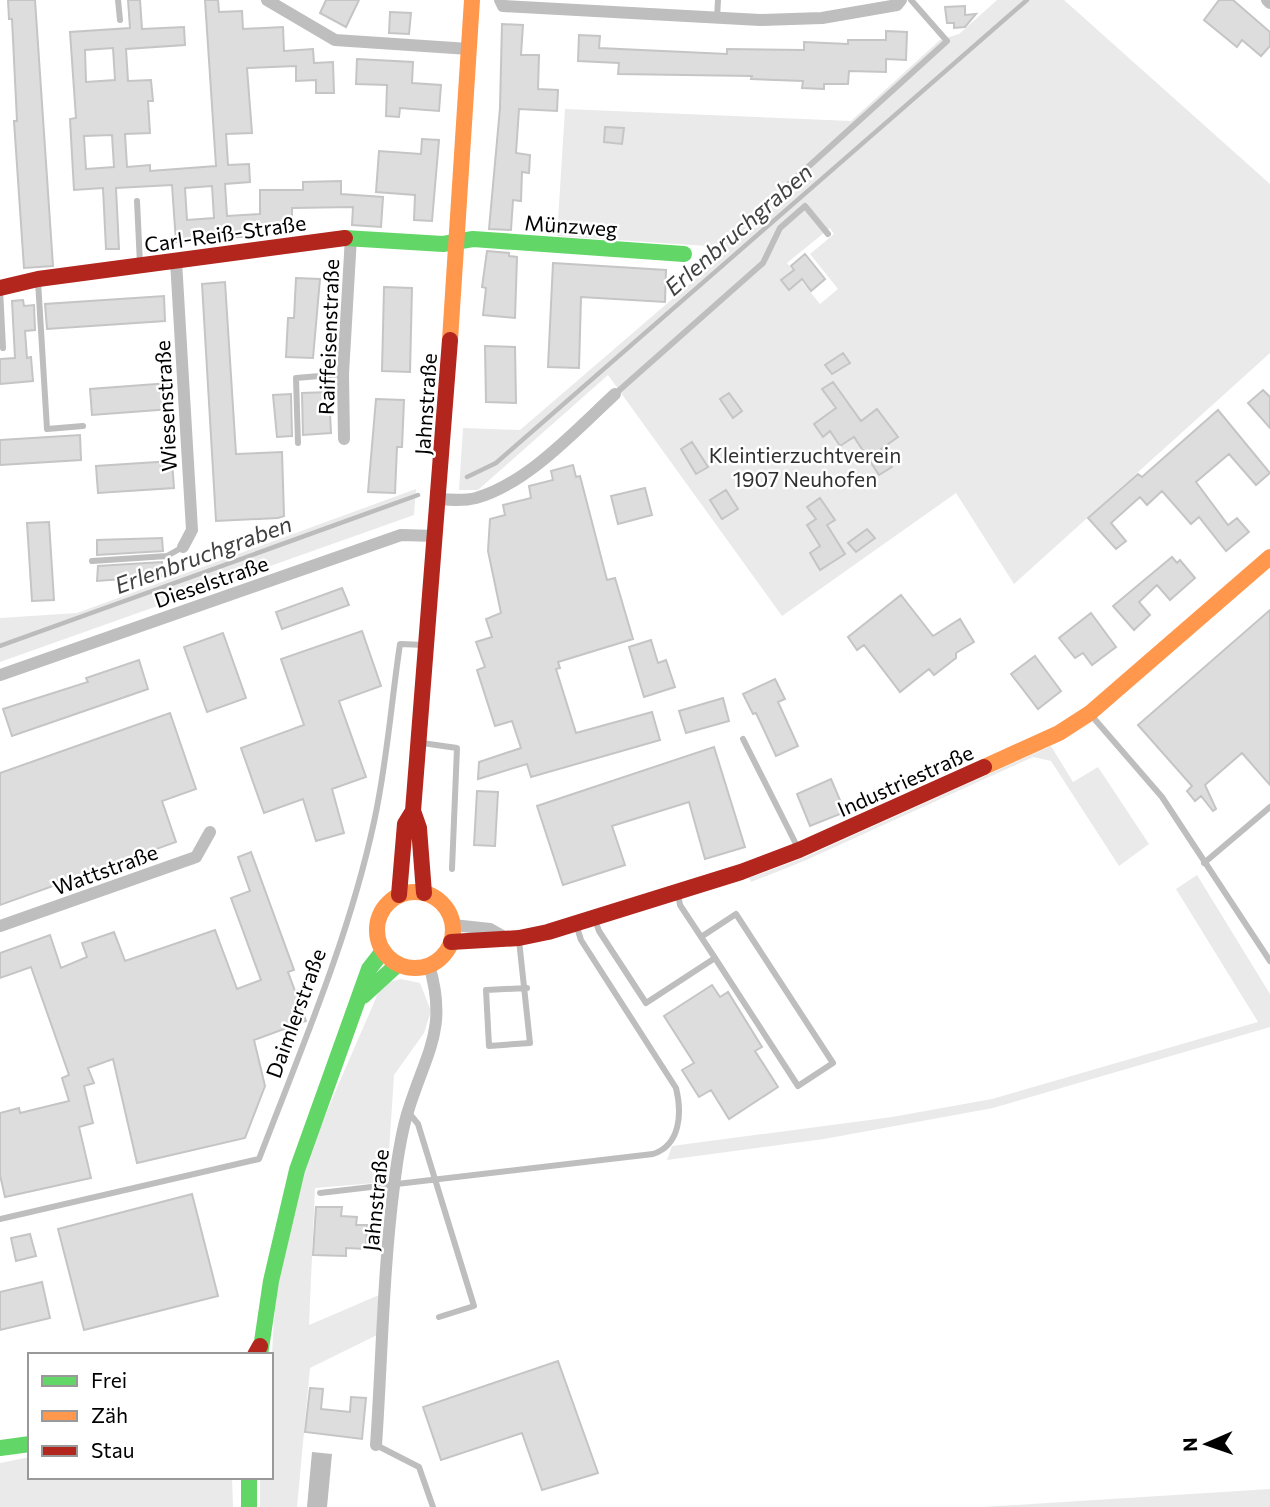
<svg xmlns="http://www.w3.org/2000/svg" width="1270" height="1507" font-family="Commissioner,sans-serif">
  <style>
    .green { fill: #eaeaea; fill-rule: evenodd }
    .water { fill: #bcbcbc }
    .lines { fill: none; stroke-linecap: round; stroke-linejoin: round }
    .stream { stroke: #bcbcbc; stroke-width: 4.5 }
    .building { fill: #ddd; stroke: #c5c5c5; stroke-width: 2; fill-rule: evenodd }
    .lane { stroke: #bebebe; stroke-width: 6 }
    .street { stroke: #bebebe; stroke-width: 12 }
    .fast { stroke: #63d668; stroke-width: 16 }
    .slow { stroke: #ff974d; stroke-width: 16 }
    .jam { stroke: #b3261e; stroke-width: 16 }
    .labels { text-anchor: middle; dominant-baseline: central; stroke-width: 5; stroke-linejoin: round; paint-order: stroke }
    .street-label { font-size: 21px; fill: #000; stroke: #fff }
    .park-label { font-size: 21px; fill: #303030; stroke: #fff }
    .water-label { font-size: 23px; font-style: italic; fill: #414141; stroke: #fff }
  </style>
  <rect width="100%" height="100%" fill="#fff"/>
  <path class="green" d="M997,0h67l206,184v169l-256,231 -58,-91 -174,123 -174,-241 -130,115h-19l4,-62 57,2 186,-160 1,-24 -150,-10 8,-127 286,12 89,-81 19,-6zM830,228l4,6 -24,20 28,35 -18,15 -33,-41z
    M416,489l-2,26 -414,147v-44l77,-5z
    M1051,746l22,36 25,-15 51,77 -30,22 -68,-105 -18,-4 -229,104 -53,21 -2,-4 54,-20z
    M1197,875l73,119v33l-277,81 -169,31 -157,21 5,-14 220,-29 100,-18 266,-77 -82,-133z
    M401,979l19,4 11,28 -7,22 -30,42 -7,107 -72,6 -6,137 70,-30 -2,40 -67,33 -13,139h-37v-30h11c0,-94 -3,-189 25,-281 21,-69 54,-136 82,-203l10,-11z
    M30,1457v20h202l1,30h-233v-44z
    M1270,1489v18h-288z"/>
  <path class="water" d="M312,1452l20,2 -5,53h-20z"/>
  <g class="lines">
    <path class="stream" d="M467,477l29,-14 531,-463
      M0,646l418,-151"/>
  </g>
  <path class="building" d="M8,0h27l18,266 -29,2 -10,-147h3l-5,-102h-3z
    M128,0h12l2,29 42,-2 1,18 -59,4 2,32 23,-1 2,21h-5l2,32 -25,1 2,33 23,-2v6l66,-5 -11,-166h13l1,12 23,-1 1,18 40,-2 1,24 29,-2 1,14 19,-1 1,31h-18v-13l-20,1v-15l-49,2 5,65 -26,1 2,31 21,-1 1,18 -25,2 2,32 33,-2v-24h43v-8l38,-1v13l42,3 -2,30 -29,-2 1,-18 -61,1v18l-41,1 1,9 -76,6 -4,-57 -56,3 3,61h-13l-3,-61 -29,2 -4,-71 6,-1 -6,-86 60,-4zM113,48l2,32 -29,2 -1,-32zM112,135l2,32 -28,2 -2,-33zM212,186l2,32 -27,2 -2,-32z
    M326,0h33l-13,27 -26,-14z
    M1219,0h14l37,32v14l-9,10 -19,-16 -5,7 -33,-27z
    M965,6v9l11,-1 -11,13 -11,1v-5h-7l-2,-16z
    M390,12l21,1 -2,21 -20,-1z
    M502,24l21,1 -2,30h18l-1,34 20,1 -1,21 -38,-2 -3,44 14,2 -1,18 -7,-1 -1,29 -8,-1 -2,30 -22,-1 11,-121z
    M886,31l21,1 -1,28 -20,-1v13l-37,-1 -1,13h-24v5l-22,-1 1,-7 -52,-2 1,-3 -134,-2 1,-11 -41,-2 1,-26 21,1 -1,12 128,6v-5l77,1v-8l44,2v-4h38z
    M357,59l56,3 -1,21 29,2 -2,26 -39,-3 -1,9 -13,-1 1,-31 -31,-1z
    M605,127l19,1 -2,16 -18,-2z
    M422,139l17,1 -7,81 -18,-1 1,-25 -39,-3 3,-41 42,3z
    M487,251l22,2v3l8,1 -2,61 -32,-3 3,-27 -4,-1z
    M805,254l20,25 -14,12 -9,-12 -13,11 -8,-10 13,-10 -3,-4z
    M553,263l113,7 -1,32 -84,-5 -2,71 -31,-1z
    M296,278l24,1 -7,79 -27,-1 2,-39h6z
    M225,282l11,172 46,-2 2,64 -6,2 -62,3 -14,-237z
    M384,287l28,1 -2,84 -28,-1z
    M164,296l1,25 -118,8 -2,-25z
    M23,300l1,6 10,-1 1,25 -10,1 2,27 4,-1 2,24 -33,3v-25l15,-1 -3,-57z
    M485,346l30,1 1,56 -30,-1z
    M843,353l7,10 -18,11 -7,-9z
    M833,382l28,39 16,-12 21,28 -17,12 11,18 -13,8 -25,-38 -14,9 -10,-15 -7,6 -9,-13 22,-16 -14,-19z
    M169,383l2,26 -79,6 -2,-26z
    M1263,390l7,7v31l-22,-25z
    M329,392l2,41 -28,2 -1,-42z
    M729,393l13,18 -9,7 -13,-19z
    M291,394l1,42 -15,1 -4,-42z
    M376,399l28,1 -2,47h-5l-2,46 -27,-1z
    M1218,410l52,63 -14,12 -27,-31 -33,28 32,43 9,-7 12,14 -23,19 -27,-34 -8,7 -29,-33 -15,14 -7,-8 -29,26 15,18 -10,8 -28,-31 50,-44 4,3z
    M80,435l1,25 -81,5v-25z
    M692,442l16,25 -12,7 -15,-25z
    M172,461l2,27 -76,5 -2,-27z
    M573,465l3,12 4,-1 27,104 8,-2 18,61 -75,23 2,6 -4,1 20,64 76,-21 8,28 -129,37 -4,-13 -49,15 1,-17 42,-14 -9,-27 -17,5 -18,-56 8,-3 -9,-25 16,-5 -6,-18 15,-6 -13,-62 2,-32 15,-4 -2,-10 28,-7 -2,-12 24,-6 -2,-9z
    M645,488l7,27 -34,9 -7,-28z
    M726,490l12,19 -16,10 -12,-19z
    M820,498l15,22 -8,5 18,29 -25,16 -10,-17 10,-7 -13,-21 9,-6 -9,-12z
    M49,522l5,78 -22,1 -5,-78z
    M867,529l8,9 -19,14 -8,-9z
    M162,538l1,13 -66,4v-15z
    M1172,557l5,6 3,-3 15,18 -25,22 -13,-15 -18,17 11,13 -16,15 -21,-24z
    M162,562l1,14 -66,5 1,-15z
    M342,588l7,17 -67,24 -6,-17z
    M901,595l32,41 27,-17 14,23 -18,11v5l-22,17 -5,-6 -29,23 -36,-47 -7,5 -9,-13z
    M1270,610v175l-28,-32 -37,32 11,24 -3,2 -12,-15 -6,5 -8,-10 5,-5 -54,-61z
    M1091,613l25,34 -24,18 -9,-12 -8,5 -16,-20z
    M362,631l19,55 -42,15 27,76 -34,12 12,44 -28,8 -13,-42 -39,14 -23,-65 63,-23 -23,-66z
    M223,633l23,65 -39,14 -23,-65z
    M651,640l7,23 8,-3 9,27 -31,10 -15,-50z
    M1035,656l26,35 -23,18 -27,-35z
    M139,660l9,29 -136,47 -9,-27 85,-27 -2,-4z
    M775,679l10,20 -7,3 20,44 -22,10 -20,-43 -3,1 -10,-20z
    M723,698l6,23 -43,12 -7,-22z
    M170,713l26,76 -34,12 14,41 -176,63v-132z
    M714,747l31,100 -40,12 -16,-57 -77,24 13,39 -62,20 -26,-79z
    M831,779l14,33 -35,14 -13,-32z
    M477,791l21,1 -3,54 -21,-1z
    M251,852l43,118 -6,2 18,49 -52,19 11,46 -20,52 -108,25 -24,-104 -25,9 6,15 -10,3 9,37 -14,4 12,51 -86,19 -5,-22v-62l19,-5 1,5 49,-12 -7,-23 7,-3 -38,-108 -31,11v-25l50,-18 11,33 26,-11 -5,-14 32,-11 11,29 90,-31 22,59 24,-9 -30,-82 19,-7 -12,-34z
    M712,985l8,12 8,-5 34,55 -7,4 23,36 -49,32 -18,-29 -12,7 -17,-27 12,-7 -30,-47z
    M192,1194l26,102 -134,34 -26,-101z
    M316,1207h26l-1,9 16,1 -1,8h11l-1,24 -20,-1v8l-33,-1z
    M30,1234l6,22 -20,5 -5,-23z
    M42,1282l8,36 -50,12v-38z
    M558,1361l40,112 -56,17 -20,-57 -81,27 -18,-53z
    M310,1388l13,1 -2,20 29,3 1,-15 15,1 -4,41 -57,-7z"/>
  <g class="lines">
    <path class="lane" d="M118,0l2,20
      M717,18l1,-18
      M787,186l160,-145 -36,-41
      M137,201l3,63
      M38,281l9,148 36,-3
      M0,289l3,59
      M615,394l148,-131 17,-35 25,-22 23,28
      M298,443l-2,-65 47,-4
      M92,561l75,-5 16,-9
      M1091,715l71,82 108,164
      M743,739l55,109
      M422,743l35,5 -5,121
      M1204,863l66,-56
      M595,920l4,11 47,72 69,-45 -35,-53 -2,-11
      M701,937l35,-23 97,149 -35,23 -83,-128
      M519,940l11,103 -41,3 -3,-56 41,-2
      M409,1113l9,11 56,182 -35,11
      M320,1193l333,-39c28,-9 29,-42 23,-66l-95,-148 -5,-16
      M0,1219l259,-60c42,-110 90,-221 115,-337 13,-59 17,-118 26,-178l25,1
      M376,1445l43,22 14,40"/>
    <path class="street" d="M267,0l68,40 134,9
      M500,0l3,6 257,14 62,-2 75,-13 4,-5
      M1267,0l3,3
      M176,261l16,269 -9,17
      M344,439l-1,-65 8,-137
      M438,499c13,1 26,2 38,-1 51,-14 101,-69 139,-104
      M0,675l401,-140 35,1
      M453,925l37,4 14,8
      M0,926l196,-69 14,-25
      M376,1445c6,-86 7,-174 18,-259 3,-25 7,-54 15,-78 18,-57 39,-80 20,-143"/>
    <path class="fast" d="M345,238l98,6 30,-5 211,15
      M363,996l35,-32
      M260,1355l11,-74 26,-111 72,-201 14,-18
      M0,1448l30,-4
      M249,1477v30"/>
    <path class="slow" d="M450,340l22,-340
      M984,767l75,-34 31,-20 180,-156
      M377 930a38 38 0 1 1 76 0a38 38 0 1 1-76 0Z"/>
    <path class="jam" d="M0,288l38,-9 307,-41
      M424,893l-5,-65 -6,-17 37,-471
      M399,895l6,-71 8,-13
      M451,942l68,-4 29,-6 193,-60 58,-22 185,-83
      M255,1355l5,-9"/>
  </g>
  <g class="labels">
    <g class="street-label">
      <text transform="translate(571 225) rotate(4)">Münzweg</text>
      <text transform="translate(225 233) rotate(-8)">Carl-Reiß-Straße</text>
      <text transform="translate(328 337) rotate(-88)">Raiffeisenstraße</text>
      <text transform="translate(425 404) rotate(-86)">Jahnstraße</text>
      <text transform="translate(165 406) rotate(-93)">Wiesenstraße</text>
      <text transform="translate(211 581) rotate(-19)">Dieselstraße</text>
      <text transform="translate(905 780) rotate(-24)">Industriestraße</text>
      <text transform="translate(105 869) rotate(-20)">Wattstraße</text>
      <text transform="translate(295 1013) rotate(-70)">Daimlerstraße</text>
      <text transform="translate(375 1200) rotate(-84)">Jahnstraße</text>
    </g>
    <g class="park-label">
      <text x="805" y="454">Kleintierzuchtverein<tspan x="805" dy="24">1907 Neuhofen</tspan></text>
    </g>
    <g class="water-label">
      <text transform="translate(738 229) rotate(-41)">Erlenbruchgraben</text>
      <text transform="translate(203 554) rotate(-20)">Erlenbruchgraben</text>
    </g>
  </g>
  <rect x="28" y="1353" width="245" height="126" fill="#ffffff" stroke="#999999" stroke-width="2"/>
  <rect x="42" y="1376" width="35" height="10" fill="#63d668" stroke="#999999" stroke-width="2"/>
  <text x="91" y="1388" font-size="21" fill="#000000">Frei</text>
  <rect x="42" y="1411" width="35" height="10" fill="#ff974d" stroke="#999999" stroke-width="2"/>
  <text x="91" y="1423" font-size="21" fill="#000000">Zäh</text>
  <rect x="42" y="1446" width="35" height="10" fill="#b3261e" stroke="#999999" stroke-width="2"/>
  <text x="91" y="1458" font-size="21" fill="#000000">Stau</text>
  <g transform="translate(1207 1444) rotate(268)" stroke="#ffffff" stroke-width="5" paint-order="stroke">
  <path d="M0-5L12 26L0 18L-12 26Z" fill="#000000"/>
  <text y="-10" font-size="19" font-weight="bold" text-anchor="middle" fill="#000000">N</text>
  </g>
</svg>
